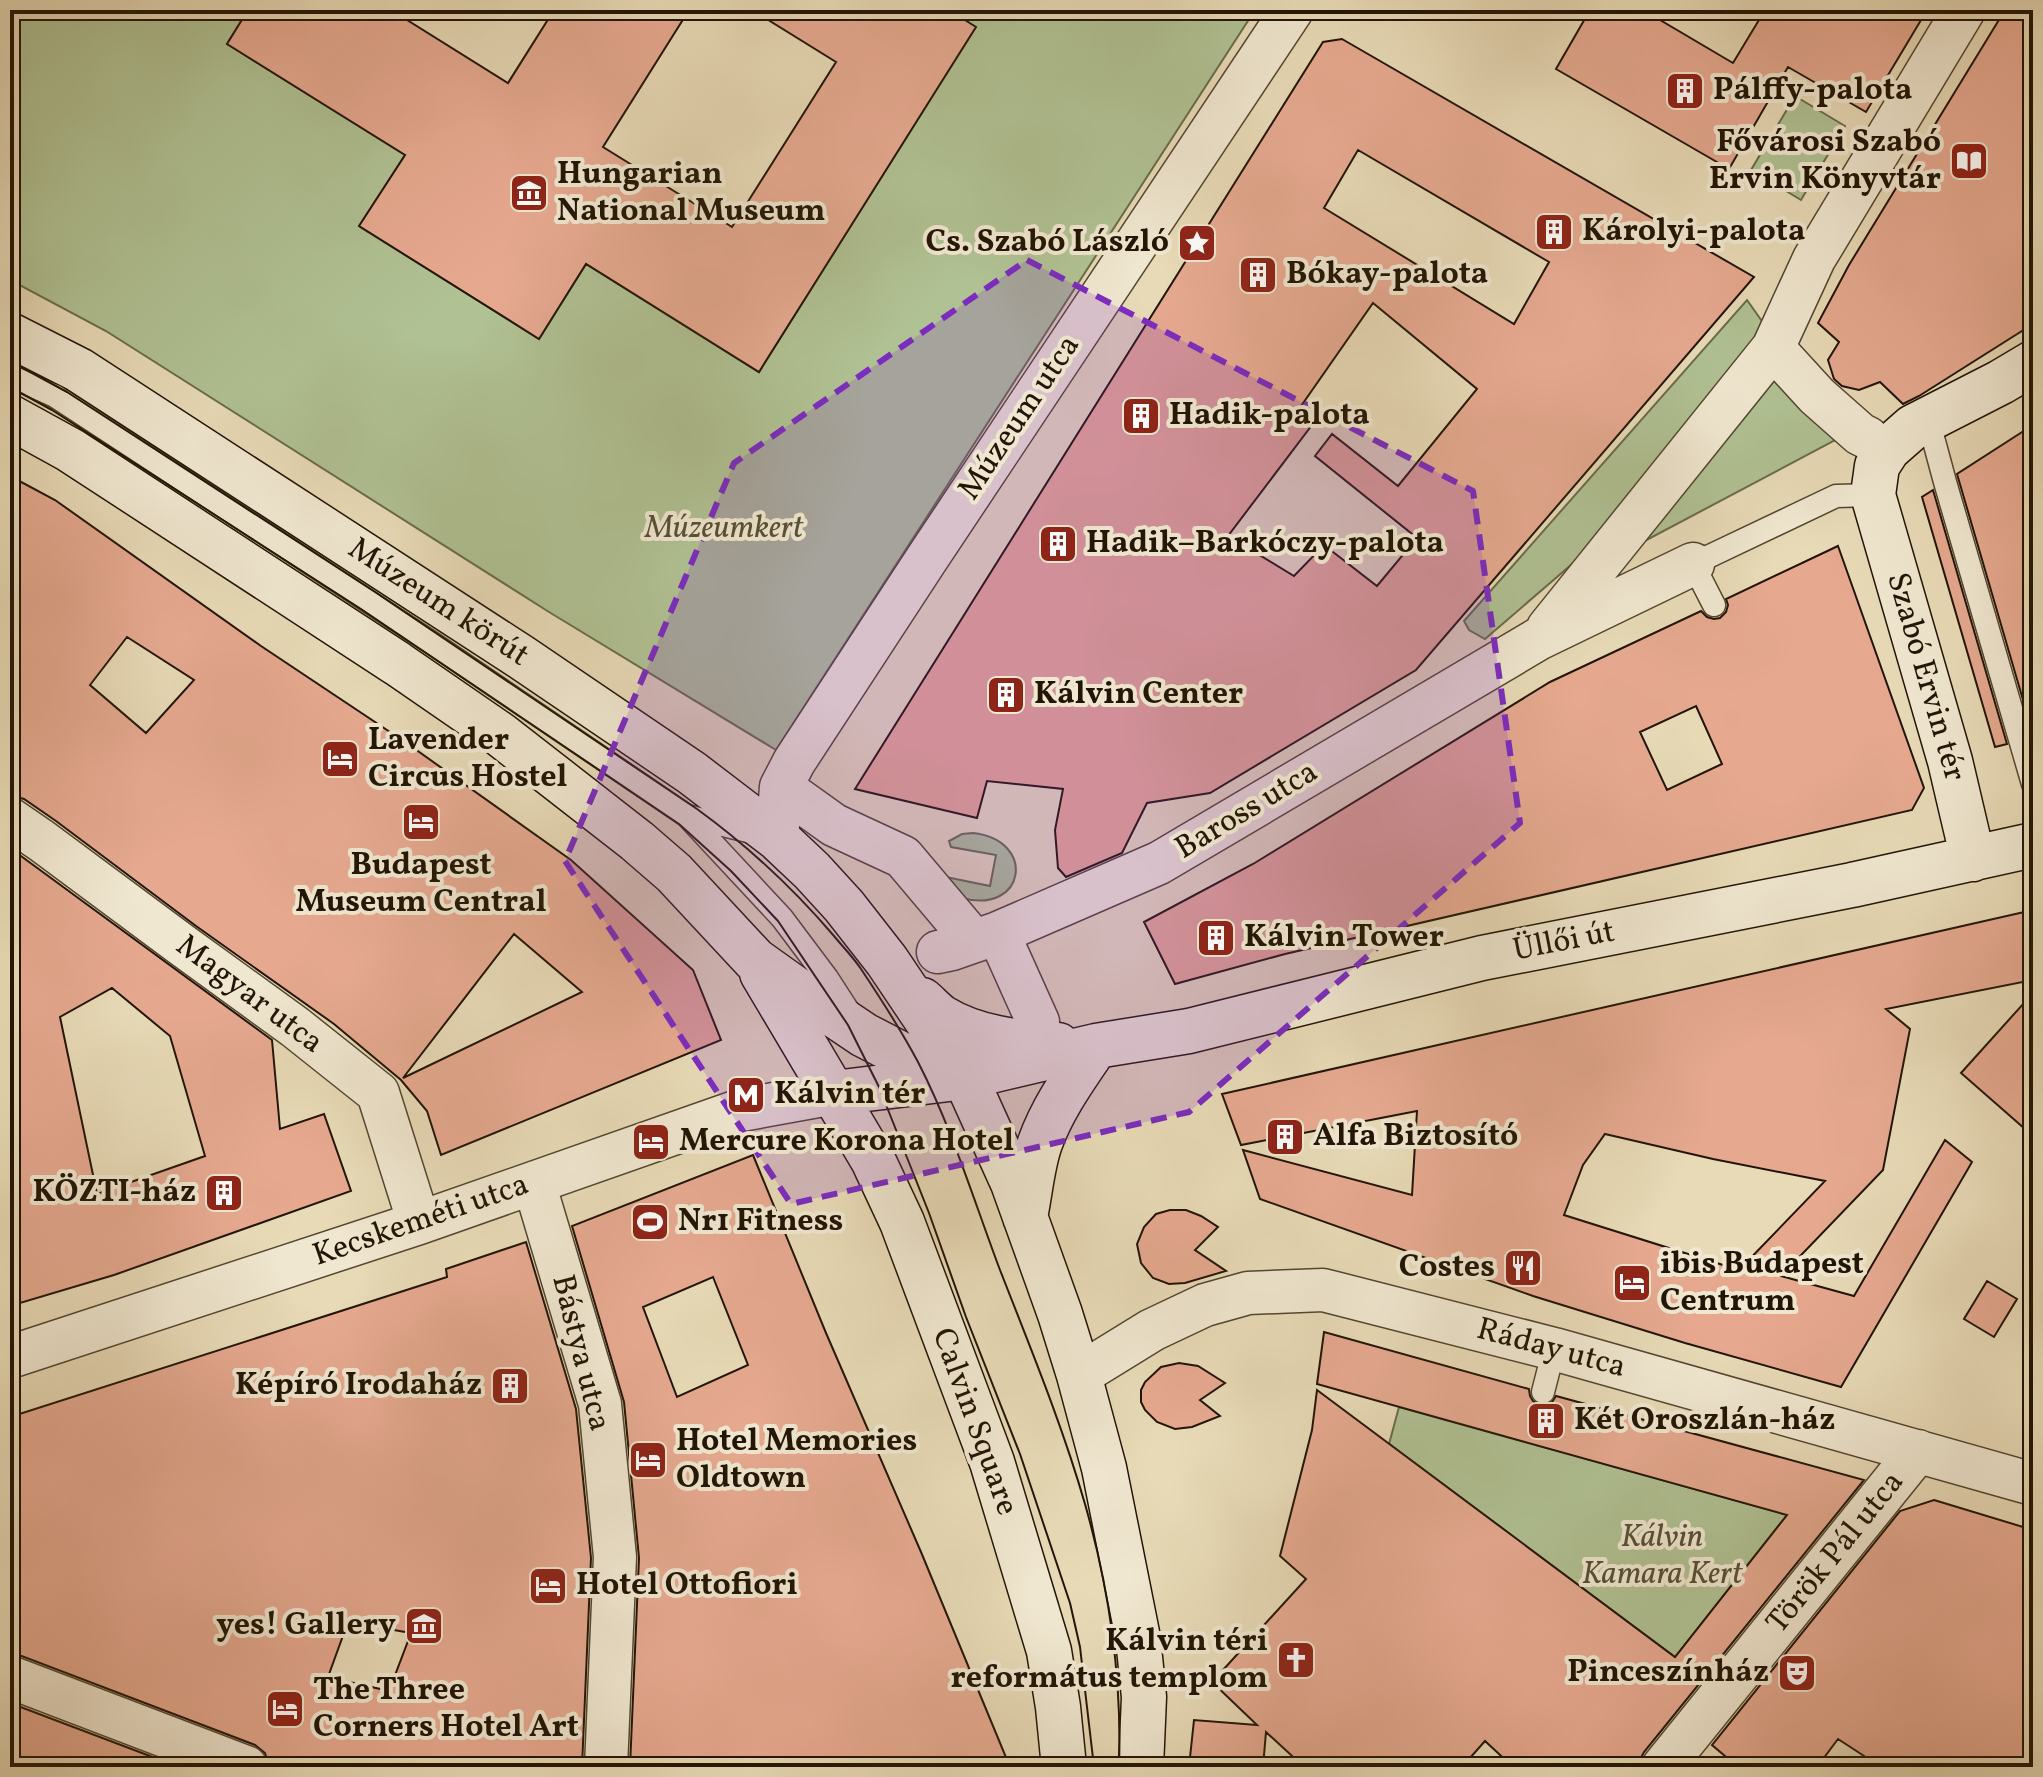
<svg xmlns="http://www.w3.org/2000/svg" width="2043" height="1777" font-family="Vollkorn,serif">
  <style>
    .green { fill: #b0c193; stroke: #696b4c; stroke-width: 2 }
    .building { fill: #e6a990; stroke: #221504; stroke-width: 2; fill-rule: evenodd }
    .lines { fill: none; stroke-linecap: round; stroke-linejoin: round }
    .lane-casing { stroke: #544631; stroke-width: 25 }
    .street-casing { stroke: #544631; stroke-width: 45 }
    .secondary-casing { stroke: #221504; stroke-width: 47 }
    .lane { stroke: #f0e7d0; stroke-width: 22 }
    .street { stroke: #f0e7d0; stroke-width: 42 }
    .secondary { stroke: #f0e7d0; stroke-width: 44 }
    .tram { stroke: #221504; stroke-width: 2 }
    .marked { fill: #7b2cbf; fill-opacity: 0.2; stroke: #7b2cbf; stroke-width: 6; stroke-dasharray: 16 10; stroke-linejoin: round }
    .labels { text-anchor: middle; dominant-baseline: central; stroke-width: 8; stroke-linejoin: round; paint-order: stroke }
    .poi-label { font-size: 32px; font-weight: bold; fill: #221504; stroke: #f0e7d0; text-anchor: start }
    .street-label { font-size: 32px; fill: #221504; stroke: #f0e7d0 }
    .park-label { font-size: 32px; font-style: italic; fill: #545136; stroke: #f0e7d0 }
  </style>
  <rect width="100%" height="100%" fill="#e8dab7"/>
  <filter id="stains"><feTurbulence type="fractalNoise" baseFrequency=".0025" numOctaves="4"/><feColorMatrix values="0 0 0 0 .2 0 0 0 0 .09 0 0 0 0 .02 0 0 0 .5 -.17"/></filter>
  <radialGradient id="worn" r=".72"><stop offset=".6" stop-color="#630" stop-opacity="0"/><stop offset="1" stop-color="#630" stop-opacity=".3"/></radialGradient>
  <path class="green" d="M10,10h238l-21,34 178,111 -45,72 179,111 47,-74 173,108 216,-345 -26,-17h306l-479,740 -227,-138 -443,-281 -96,-51z
    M1795,96l50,30 -44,74 -50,-30z
    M1747,300l96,136 -221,117 -22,-13 -115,99 -16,-9 -5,-9z
    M973,833c64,7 53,82 -11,65l-16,-21 44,9 6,-31 -45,-8 -2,-6 13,-7z
    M1399,1407l388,108 -112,142 -286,-213z"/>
  <path class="building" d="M248,10h143l117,73 46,-73h135l-86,137 129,80 104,-165 -84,-52h197l27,17 -217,345 -173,-108 -47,75 -180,-113 46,-71 -178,-111z
    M1590,10h53l90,53 32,-53h162l-61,102 -78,-45 -59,102 -173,-100z
    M2005,10h28v314l-114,72 -16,8 -23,-22 -21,8 -17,-4 -8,-7 -6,-19 11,-18 -21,-19 31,-58z
    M1342,39l412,238 -338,393 -206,123 -63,10 -25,50 -56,24 -8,-9 -3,-38 8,-41 -76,-8 -10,37 -122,-29 468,-747zM1358,150l191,112 -35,62 -190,-116zM1373,303l104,86 -79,97 -66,-52 -17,22 102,82 -40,48 -53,-41 -30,31 -66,-40 87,-115 -16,-12z
    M2033,425v309l-76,-260z
    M10,476l45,24 206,146 147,98 163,116 122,110 28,70 -280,115 -14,-44 -26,-31 -67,-56 -138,-98 -140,-105 -32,-22 -14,-4zM127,637l67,43 -48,53 -56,-48zM514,934l68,58 -179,86z
    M1933,490l74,254 -12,3 -73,-250z
    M1838,546l86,242 -12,22 -627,144 -110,30 -31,-62 109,-58 297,-182 151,-71 6,6 7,2 6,-1 6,-6 2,-7 -2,-6zM1696,706l26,58 -55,26 -27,-58z
    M10,848l262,192 8,89 44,-15 27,77 -237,84 -104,31zM112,988l58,48 35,120 -108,38 -37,-177z
    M2033,910v70l-147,29 24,20 -27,141 -102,106 73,20 91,-156 27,22 -131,225 -156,-44 -152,-47 -273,-97 -17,-49 169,45 5,-84 -176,34 -19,-51zM1605,1134l108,25 112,22 -86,89 -175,-55 19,-50z
    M2033,993v143l-72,-63z
    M753,1155l73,178 95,219 89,215h-380l9,-209 -15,-156 -52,-176zM713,1277l35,88 -71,32 -34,-90z
    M1170,1210h16l15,6 17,11 -23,23 31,21 -41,12 -16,1 -16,-6 -12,-15 -4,-19 7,-17 12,-13z
    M526,1242l50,167 15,149 -9,209h-313l-4,-14 -10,-8 -236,-90 -9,-1v-237l437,-140 -1,-8zM348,1622l63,11 -22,58 -61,-14z
    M1987,1281l30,18 -23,38 -30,-18z
    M1324,1332l205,57 1,7 3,5 6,4h9l4,-3 4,-6 308,84 -220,272 -8,15h-123l-28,-26 -23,26h-158l-38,-35 -3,35h-74l5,-47 63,5 -45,-43 94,-103 -26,-23 32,-126 5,-40 358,267 112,-142 -470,-131z
    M1179,1363l19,3 27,17 -25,17 20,16 -28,11 -17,2 -18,-7 -12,-12 -4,-8v-12l4,-8 16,-15z
    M1934,1500l99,30v237h-152l-43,-28 -21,28h-79l-26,-22 188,-234z
    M10,1703l169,64h-74l-23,-8 -3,8h-69z"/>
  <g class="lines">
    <g class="lane-casing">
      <path id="lane" d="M10,376l45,20 380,249 252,171 95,102 45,60 22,34
        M1928,419l17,63 88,302
        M1714,605l-21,-41 143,-68 37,-1
        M687,816l65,16
        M1543,1392l11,-43"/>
    </g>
    <g class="street-casing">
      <path id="street" d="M1773,348l44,48 43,38 8,4
        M1548,628l225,-280 41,-89 150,-249
        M781,787l53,38 69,32 70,83
        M10,819l32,22 140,104 113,82 83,66 41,130
        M777,838l4,-51 13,-25 132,-202 366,-550
        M998,933l40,89
        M938,952l14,-3 46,-16 161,-70 381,-225 153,-74
        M534,1183l66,221 15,153 -9,210
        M10,1357l409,-134 322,-113 93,-17
        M1079,1375l73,-45 53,-25 43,-12 75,-3 231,59 479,135
        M10,1677l236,90
        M1663,1767l255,-316"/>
    </g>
    <g class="secondary-casing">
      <path id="secondary" d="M10,335l69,35 442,287 171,116 85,65 35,33 32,35 43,55 78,116 48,106 47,131 19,61 25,93 34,170 6,59 -3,70
        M10,417l60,33 328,214 103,71 136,106 37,32 81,87 42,30 67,45 54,28 37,11
        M1973,859l-23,-98 -77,-266 4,-29 11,-17 25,-22 88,-45 32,-19
        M762,973l111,187 29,62 90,240 57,189 9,56 6,60
        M922,1000c6,5 12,12 19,17 34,21 77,26 117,28
        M834,1093l131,-16 131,-31 93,-15 293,-73 370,-73 181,-40
        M1025,1217c5,-24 7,-51 15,-74 13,-36 35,-66 56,-97"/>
    </g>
    <use href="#lane" class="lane"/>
    <use href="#street" class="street"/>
    <use href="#secondary" class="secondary"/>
    <path class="tram" d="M10,361l57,31 308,200 322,217c51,37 96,79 137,127 9,11 19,21 27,33 20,30 40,61 57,93 34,66 56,139 82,208 30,77 62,154 85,234 24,84 37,175 34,263
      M10,387l42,23 309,199 318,215 52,47 47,50 70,104 31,62 50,126 37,104 54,137 50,149 10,44 14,120"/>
  </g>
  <path class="marked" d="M1027,260l446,231 47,332 -331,289 -398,92 -226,-343 169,-398z"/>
  <defs>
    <g id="building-square" transform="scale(2)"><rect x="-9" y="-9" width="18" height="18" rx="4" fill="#8f2418" stroke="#f0e7d0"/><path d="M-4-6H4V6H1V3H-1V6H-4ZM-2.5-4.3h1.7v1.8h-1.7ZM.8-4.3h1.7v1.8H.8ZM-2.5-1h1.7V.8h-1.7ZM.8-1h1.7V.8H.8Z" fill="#fff"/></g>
    <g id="library-square" transform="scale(2)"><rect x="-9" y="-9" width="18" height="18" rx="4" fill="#8f2418" stroke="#f0e7d0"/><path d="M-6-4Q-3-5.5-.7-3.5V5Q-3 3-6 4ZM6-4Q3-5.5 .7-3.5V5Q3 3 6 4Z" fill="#fff"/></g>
    <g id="museum-square" transform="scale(2)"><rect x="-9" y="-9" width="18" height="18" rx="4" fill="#8f2418" stroke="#f0e7d0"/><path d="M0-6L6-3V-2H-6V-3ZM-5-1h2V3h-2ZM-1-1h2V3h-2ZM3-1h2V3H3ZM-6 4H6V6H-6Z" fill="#fff"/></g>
    <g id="sight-square" transform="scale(2)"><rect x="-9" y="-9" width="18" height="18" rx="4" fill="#8f2418" stroke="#f0e7d0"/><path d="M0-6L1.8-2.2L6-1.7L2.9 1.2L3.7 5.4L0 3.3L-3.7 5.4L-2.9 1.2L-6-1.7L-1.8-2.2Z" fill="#fff"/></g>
    <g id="hotel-square" transform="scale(2)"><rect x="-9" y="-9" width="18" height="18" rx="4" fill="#8f2418" stroke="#f0e7d0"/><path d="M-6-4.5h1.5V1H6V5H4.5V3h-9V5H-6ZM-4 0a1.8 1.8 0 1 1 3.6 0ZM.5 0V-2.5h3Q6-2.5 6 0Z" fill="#fff"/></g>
    <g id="metro-square" transform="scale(2)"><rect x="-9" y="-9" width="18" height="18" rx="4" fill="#8f2418" stroke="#f0e7d0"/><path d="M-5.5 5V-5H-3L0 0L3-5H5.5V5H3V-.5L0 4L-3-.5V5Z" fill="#fff"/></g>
    <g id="stadium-square" transform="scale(2)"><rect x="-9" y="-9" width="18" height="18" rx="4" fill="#8f2418" stroke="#f0e7d0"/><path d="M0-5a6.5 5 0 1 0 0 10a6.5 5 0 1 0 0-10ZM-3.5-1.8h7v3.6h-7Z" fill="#fff"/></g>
    <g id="restaurant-square" transform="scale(2)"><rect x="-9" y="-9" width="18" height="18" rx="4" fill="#8f2418" stroke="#f0e7d0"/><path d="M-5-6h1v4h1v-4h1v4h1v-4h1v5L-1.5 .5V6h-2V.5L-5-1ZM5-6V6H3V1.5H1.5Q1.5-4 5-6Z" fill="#fff"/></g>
    <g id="church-square" transform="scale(2)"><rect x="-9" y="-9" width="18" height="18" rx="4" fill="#8f2418" stroke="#f0e7d0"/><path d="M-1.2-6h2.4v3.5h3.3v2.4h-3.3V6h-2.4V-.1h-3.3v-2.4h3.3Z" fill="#fff"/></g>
    <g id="theatre-square" transform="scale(2)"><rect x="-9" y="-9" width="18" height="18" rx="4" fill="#8f2418" stroke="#f0e7d0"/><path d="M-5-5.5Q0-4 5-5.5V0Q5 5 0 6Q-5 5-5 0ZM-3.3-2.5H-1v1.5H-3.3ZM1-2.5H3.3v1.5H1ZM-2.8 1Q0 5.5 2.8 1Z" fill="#fff"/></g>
  </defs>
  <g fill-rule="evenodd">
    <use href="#building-square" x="1685" y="91"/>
    <use href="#library-square" x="1969" y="161"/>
    <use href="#museum-square" x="529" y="193"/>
    <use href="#building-square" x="1554" y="232"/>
    <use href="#sight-square" x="1197" y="243"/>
    <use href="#building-square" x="1258" y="275"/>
    <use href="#building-square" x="1141" y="416"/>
    <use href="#building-square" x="1058" y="544"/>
    <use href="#building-square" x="1006" y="695"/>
    <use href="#hotel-square" x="340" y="759"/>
    <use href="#hotel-square" x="421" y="822"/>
    <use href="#building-square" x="1216" y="938"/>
    <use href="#metro-square" x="746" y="1095"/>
    <use href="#building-square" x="1285" y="1137"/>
    <use href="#hotel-square" x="651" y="1142"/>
    <use href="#building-square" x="224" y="1193"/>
    <use href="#stadium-square" x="650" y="1222"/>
    <use href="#restaurant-square" x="1523" y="1268"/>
    <use href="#hotel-square" x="1632" y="1283"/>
    <use href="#building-square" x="510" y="1386"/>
    <use href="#building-square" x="1546" y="1421"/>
    <use href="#hotel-square" x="648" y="1460"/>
    <use href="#hotel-square" x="548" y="1586"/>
    <use href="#museum-square" x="424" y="1626"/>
    <use href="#church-square" x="1296" y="1660"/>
    <use href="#theatre-square" x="1797" y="1673"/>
    <use href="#hotel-square" x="285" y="1709"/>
  </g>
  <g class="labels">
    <g class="poi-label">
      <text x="1713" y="91">Pálffy-palota</text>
      <text x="1941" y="143" text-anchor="end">Fővárosi Szabó<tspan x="1941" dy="37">Ervin Könyvtár</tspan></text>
      <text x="557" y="175">Hungarian<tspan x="557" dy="37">National Museum</tspan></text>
      <text x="1582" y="232">Károlyi-palota</text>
      <text x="1169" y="243" text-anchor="end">Cs. Szabó László</text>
      <text x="1286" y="275">Bókay-palota</text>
      <text x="1169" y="416">Hadik-palota</text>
      <text x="1086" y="544">Hadik–Barkóczy-palota</text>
      <text x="1034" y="695">Kálvin Center</text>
      <text x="368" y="741">Lavender<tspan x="368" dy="37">Circus Hostel</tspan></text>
      <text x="421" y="866" text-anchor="middle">Budapest<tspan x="421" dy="37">Museum Central</tspan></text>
      <text x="1244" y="938">Kálvin Tower</text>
      <text x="774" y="1095">Kálvin tér</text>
      <text x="1313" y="1137">Alfa Biztosító</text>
      <text x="679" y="1142">Mercure Korona Hotel</text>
      <text x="196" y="1193" text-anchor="end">KÖZTI-ház</text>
      <text x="678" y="1222">Nr1 Fitness</text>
      <text x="1660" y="1265">ibis Budapest<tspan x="1660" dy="37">Centrum</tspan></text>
      <text x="1495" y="1268" text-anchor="end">Costes</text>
      <text x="482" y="1386" text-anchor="end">Képíró Irodaház</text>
      <text x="1574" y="1421">Két Oroszlán-ház</text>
      <text x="676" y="1442">Hotel Memories<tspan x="676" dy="37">Oldtown</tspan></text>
      <text x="576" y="1586">Hotel Ottofiori</text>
      <text x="396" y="1626" text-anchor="end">yes! Gallery</text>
      <text x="1268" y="1642" text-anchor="end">Kálvin téri<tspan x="1268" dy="37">református templom</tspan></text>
      <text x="1769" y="1673" text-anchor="end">Pinceszínház</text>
      <text x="313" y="1691">The Three<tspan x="313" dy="37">Corners Hotel Art</tspan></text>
    </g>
    <g class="street-label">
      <text transform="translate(1020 418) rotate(-56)">Múzeum utca</text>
      <text transform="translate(438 603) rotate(33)">Múzeum körút</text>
      <text transform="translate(1925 677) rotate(74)">Szabó Ervin tér</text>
      <text transform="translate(1247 811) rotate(-31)">Baross utca</text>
      <text transform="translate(1564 942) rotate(-11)">Üllői út</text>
      <text transform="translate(249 995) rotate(37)">Magyar utca</text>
      <text transform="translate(421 1221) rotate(-19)">Kecskeméti utca</text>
      <text transform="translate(1551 1349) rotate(15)">Ráday utca</text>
      <text transform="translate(580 1353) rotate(76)">Bástya utca</text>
      <text transform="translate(974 1422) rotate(70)">Calvin Square</text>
      <text transform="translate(1836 1553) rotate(-51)">Török Pál utca</text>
    </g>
    <g class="park-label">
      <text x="724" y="529">Múzeumkert</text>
      <text x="1662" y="1538">Kálvin<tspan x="1662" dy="37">Kamara Kert</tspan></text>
    </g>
  </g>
  <rect width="2043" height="1777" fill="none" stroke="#e8dab7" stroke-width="40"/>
  <rect x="12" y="12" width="2019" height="1753" fill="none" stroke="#221504" stroke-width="4"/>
  <rect x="20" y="20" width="2003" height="1737" fill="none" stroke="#221504" stroke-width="2"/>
  <rect width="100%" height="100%" filter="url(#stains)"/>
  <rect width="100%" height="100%" fill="url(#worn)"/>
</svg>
